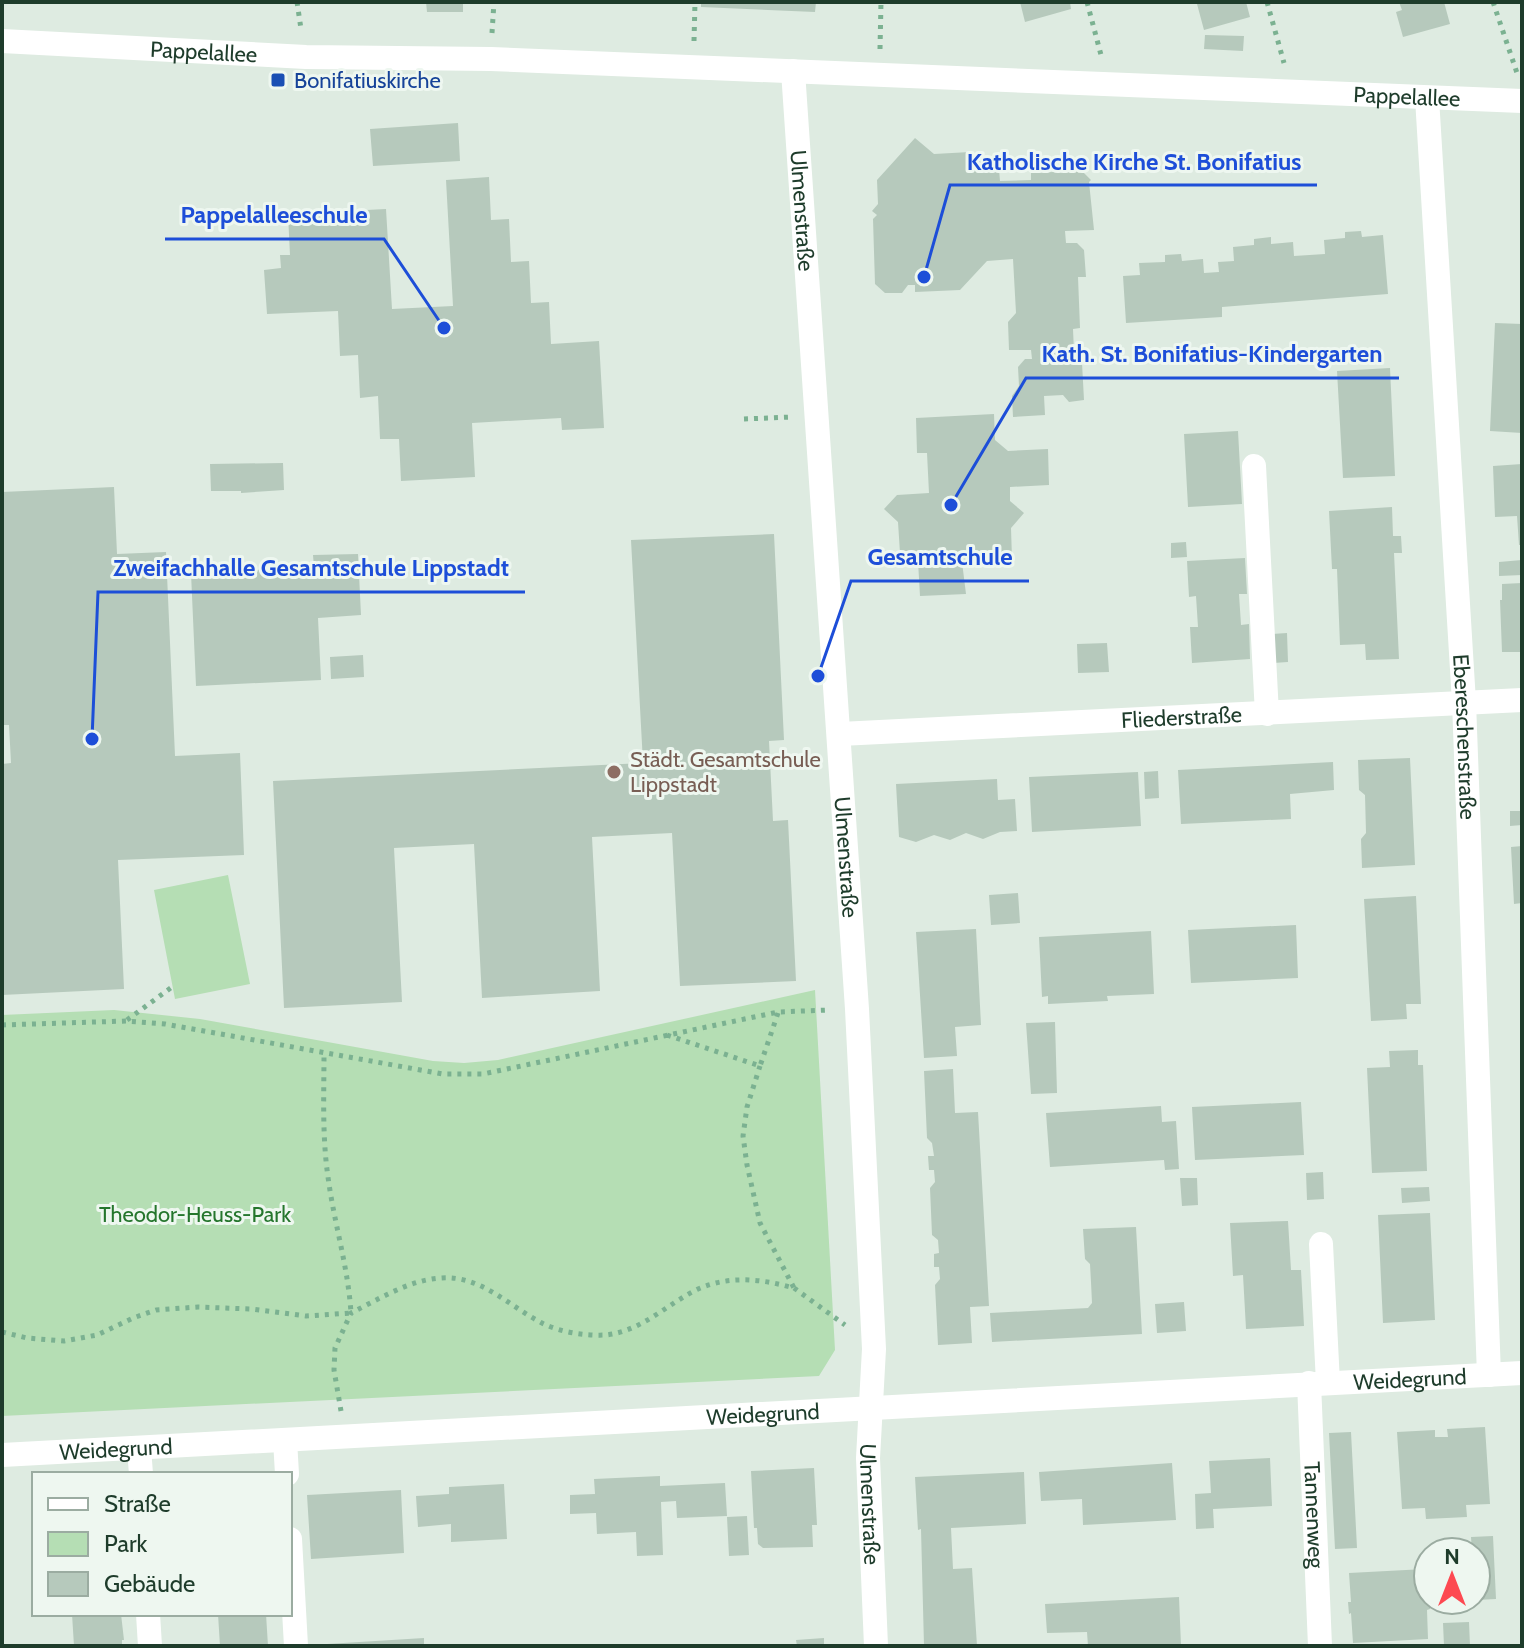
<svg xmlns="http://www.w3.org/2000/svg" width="1524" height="1648" font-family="Cabin,sans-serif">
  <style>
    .green { fill: #b5deb4 }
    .building { fill: #b6c9bc }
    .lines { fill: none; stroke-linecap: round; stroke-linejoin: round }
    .path { stroke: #7bb191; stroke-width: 5; stroke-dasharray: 4 6; stroke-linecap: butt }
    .minor { stroke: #fff; stroke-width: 24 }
    .transit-dot { fill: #1a4fb4; stroke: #eef7f0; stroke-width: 3 }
    .education-dot { fill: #8d6e63; stroke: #eef7f0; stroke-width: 3 }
    .labels { text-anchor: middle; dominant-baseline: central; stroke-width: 6; stroke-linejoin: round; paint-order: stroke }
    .street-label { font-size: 22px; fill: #1e3c2b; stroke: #eef7f0 }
    .transit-label { font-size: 22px; fill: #164399; stroke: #eef7f0; text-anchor: start }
    .education-label { font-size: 22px; fill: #785e54; stroke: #eef7f0; text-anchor: start }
    .park-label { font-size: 22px; fill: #25762d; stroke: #eef7f0 }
    .leader { fill: none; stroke: #1d4ed8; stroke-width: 3 }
    .callout-dot { fill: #1d4ed8; stroke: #eef7f0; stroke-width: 3 }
    .callout-label { font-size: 24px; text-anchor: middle; font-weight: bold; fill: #1d4ed8; stroke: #eef7f0; stroke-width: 6; stroke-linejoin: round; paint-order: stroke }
  </style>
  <rect width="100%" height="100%" fill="#deebe1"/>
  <path class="green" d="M228,875l22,109 -75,15 -21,-109z
    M815,990l20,360 -16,26 -817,40v-401l112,-5 86,9 233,42 31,2 34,-3z"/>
  <path class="building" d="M426,2h37v10h-36z
    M701,2h115l-1,10 -114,-5z
    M1020,2h50l1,7 -46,13z
    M1202,2h44l4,15 -46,13 -7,-26z
    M1399,2h45l6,22 -47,13 -7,-25 6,-2z
    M1205,35l39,1 -1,15 -39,-2z
    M458,123l2,38 -87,5 -3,-37z
    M915,138l19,16 36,-2v7l28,-1 2,23 31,-1v-7l45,-2 3,2 2,-3 10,10 -2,2 5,48 -29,1 1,12h11l7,7 2,27h-8l2,51 -7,1 1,23 -13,1 1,11 20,-1 2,37 -15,2 -6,-7 -19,1 1,19 -32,2 -1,-21 7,-10 -1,-19 7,-8h7l-1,-9h-22l-1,-28 8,-9 -3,-54 -26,2 -27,29 -45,2v-7h-7l-6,8h-17l-10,-9 -2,-65 4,-4 -5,-4 6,-7 -1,-24z
    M489,177l2,43 18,-1 2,43 18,-1 2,42 18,-1 2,42 48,-3 5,87 -42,2 -1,-12 -89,5 3,54 -74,4 -2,-42h-19l-2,-43 -18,2 -2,-43 -18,1 -2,-45 -71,3 -3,-44 17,-2 -1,-13h10l-2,-41 98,-5 6,100 61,-3 -7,-126z
    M1361,231l1,6 21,-2 5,59 -166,13v10l-96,6 -3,-47 17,-1 -1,-12 26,-1v-7l16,-1 1,7 21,-2 1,14 15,-1 -1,-10 16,-1 -1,-14 21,-2v-6l17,-2v7l22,-2 1,14 31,-2 -1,-14 21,-2v-6z
    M1495,323l27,1v109l-32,-2z
    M1390,368l5,108 -52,2 -6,-107z
    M994,414l1,26 13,11 40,-2 1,36 -39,2v14l14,12 -13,15 1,31 -50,3 4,32 -46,2 -2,-35 9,-1v-8l-27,1 -2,-31 -14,-13 13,-14 32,-2 -2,-40h-10l-1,-35z
    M1238,431l4,73 -54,3 -4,-73z
    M283,463l1,27 -43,3v-2h-30l-1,-27z
    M1522,464v81h-3l-2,-29 -22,1 -2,-51z
    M114,487l3,67 49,-2 9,204 65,-3 4,102 -126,5 6,129 -122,6v-231l9,-1 -2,-38h-7v-233z
    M1392,507l1,29h8l1,17h-8l5,106 -33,1 -1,-16 -25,1 -3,-76h-5l-3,-58z
    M774,534l10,206 -15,1 4,80 15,-1 8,161 -116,5 -8,-153 -80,4 8,154 -118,7 -8,-154 -80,4 8,154 -118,6 -11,-227 370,-18 -12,-223z
    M1186,542l1,15 -16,1v-15z
    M358,554l3,61 -43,3 3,62 -125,6 -5,-113 123,-6 -1,-12z
    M1245,558l2,36h-8l2,31 8,-1 1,35 -58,4 -2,-36h8l-2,-31 -7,1 -2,-36z
    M1522,560v15l-23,1v-14z
    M1522,583v69h-20l-2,-52h2v-16z
    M1287,633l1,29 -15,1 -1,-29z
    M1107,643l2,29 -31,1 -1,-29z
    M363,655l1,22 -33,2 -1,-22z
    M1410,758l5,107 -53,3 -1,-29 5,-6 -1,-38 -6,-5 -1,-30z
    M1333,762l1,28 -44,4 1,25 -110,5 -3,-54z
    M1158,771l1,27 -14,1 -1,-27z
    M1138,772l3,54 -109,6 -3,-55z
    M997,779l1,21 17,-1 2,32 -17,1 -17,7 -17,-6 -16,7 -16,-5 -18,7 -17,-5 -3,-53z
    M1510,811h12v14l-12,1z
    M1522,846v57l-8,1 -3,-57z
    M1018,893l2,30 -29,2 -2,-30z
    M1416,896l5,108h-15l1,15 -36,2 -7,-122z
    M1296,925l2,53 -107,5 -3,-53z
    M976,929l5,96 -26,2 2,29 -33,2 -8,-126z
    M1151,931l3,63 -47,2 1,5 -60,3v-8l-6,1 -3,-60z
    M1055,1022l2,71 -26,1 -5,-71z
    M1418,1050v15h5l4,106 -55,2 -5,-105 23,-1 -1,-16z
    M953,1069l2,44 23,-1 11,194 -19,1 2,36 -34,2 -3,-60 5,-6 -1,-12h-5v-13l5,-1 -1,-13 -6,-5 -2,-47 5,-6 -1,-12h-5l-1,-14h6l-2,-13 -5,-5 -3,-67z
    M1301,1102l3,53 -109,5 -3,-53z
    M1161,1106l1,16 14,-1 3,48 -14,1 -1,-10 -114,7 -4,-54z
    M1323,1172l1,27 -17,1 -1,-27z
    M1180,1178h17l1,27 -16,1z
    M1429,1187l1,14 -28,2 -1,-15z
    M1430,1213l5,107 -52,3 -5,-108z
    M1288,1221l3,49h10l3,56 -58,3 -3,-54 -10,1 -3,-53z
    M1136,1227l6,107 -150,8 -2,-29 98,-5 4,-5 -1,-21 -1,-18 -5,-5 -2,-30z
    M1184,1302l2,29 -29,2 -2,-29z
    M1485,1427l5,77 -24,1 1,12 -41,2 -1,-11 -23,1 -5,-77 38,-2v7h13l-1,-8z
    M1351,1432l6,116 -22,1 -6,-116z
    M1270,1458l2,48 -59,3 1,19 -18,1 -1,-35 16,-1 -2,-32z
    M1172,1463l4,57 -93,5 -1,-26 -41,2 -2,-29z
    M814,1468l3,57h-5l1,22 -50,1 -5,-4 -1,-16h-3l-3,-57z
    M1024,1472l2,52 -75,4 2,41 19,-1 5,78h-53l-3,-117 -3,1 -3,-53z
    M660,1476v10l65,-3 2,33 -50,2 -1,-17 -15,1 2,53 -26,1 -1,-24 -39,2 -1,-21 -26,1v-19l25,-1 -1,-15z
    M504,1484l3,55 -56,3v-18l-33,3 -2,-31 33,-2v-7z
    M401,1490l3,63 -93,6 -4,-64z
    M747,1516l2,39 -20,1 -2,-39z
    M1493,1536l3,63 -20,1v-48h-4l-1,-15z
    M1425,1569l1,30 4,1v9l-3,1 1,29 -75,4 -2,-30 -2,1 -1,-12h3l-2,-29z
    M1179,1597l2,49h-93l-1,-14 -40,1 -2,-29z
    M72,1614h49l3,26h-2v6h-48z
    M218,1614h48l2,32h-48z
    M1469,1622l1,24h-26l-1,-23z
    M424,1638v8h-97v-2z
    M824,1638v8h-27l-1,-6z"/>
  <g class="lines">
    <path class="path" d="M297,2l4,27
      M1087,2l14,53
      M1267,2l17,61
      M1493,2l24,71
      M492,33l2,-31
      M694,41l1,-39
      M880,49l1,-47
      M744,419l47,-2
      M127,1020l45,-33
      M2,1025l124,-4 39,3 278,50h40l295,-62 52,-2
      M667,1035l93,31 18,-53
      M794,1288l51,37
      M2,1332l25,6 37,3 33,-6 36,-17 23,-8 42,-3 54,2 54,7 45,-3c-3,-47 -17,-90 -23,-136 -6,-41 -4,-83 -4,-124
      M341,1411l-7,-41 1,-22 16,-35c28,-14 58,-33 90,-35 39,-3 67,27 99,44 18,10 45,14 66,13 36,-4 61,-31 92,-46 32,-14 64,-10 96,-1l-34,-65 -13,-58 -4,-29 4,-29 13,-41"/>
    <g class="minor">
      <path id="s1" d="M2,41l304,16 185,2 1031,42"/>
      <path id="s2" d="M793,71l64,938 17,340 -6,109 8,188"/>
      <path id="s3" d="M1427,98l37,604 25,673"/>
      <path d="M1254,466l13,248"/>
      <path id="s4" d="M840,734l682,-34"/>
      <path d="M1321,1244l7,139"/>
      <path id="s5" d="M1309,1383l11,263"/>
      <path d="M285,1440l2,34"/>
      <path d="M139,1448l2,26"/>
      <path id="s6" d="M2,1455l1520,-82"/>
      <path d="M290,1539l6,107"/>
      <path d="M148,1614l2,32"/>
    </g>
  </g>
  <rect class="transit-dot" x="270" y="72" width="16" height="16" rx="4"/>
  <circle class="education-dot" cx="614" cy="772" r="8"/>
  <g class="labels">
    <g class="street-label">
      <text stroke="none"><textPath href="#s1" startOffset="202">Pappelallee</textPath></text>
      <text stroke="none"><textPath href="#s1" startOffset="1406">Pappelallee</textPath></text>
      <text stroke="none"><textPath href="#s2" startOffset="140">Ulmenstraße</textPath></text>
      <text stroke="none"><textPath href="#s4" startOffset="342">Fliederstraße</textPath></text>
      <text stroke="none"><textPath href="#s3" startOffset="640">Ebereschenstraße</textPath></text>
      <text stroke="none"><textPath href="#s2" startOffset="788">Ulmenstraße</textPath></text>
      <text stroke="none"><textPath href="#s6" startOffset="1410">Weidegrund</textPath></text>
      <text stroke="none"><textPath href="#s6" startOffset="762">Weidegrund</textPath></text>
      <text stroke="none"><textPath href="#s6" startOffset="114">Weidegrund</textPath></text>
      <text stroke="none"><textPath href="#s2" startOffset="1436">Ulmenstraße</textPath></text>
      <text stroke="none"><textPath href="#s5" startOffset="132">Tannenweg</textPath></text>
    </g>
    <g class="transit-label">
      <text x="294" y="80">Bonifatiuskirche</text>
    </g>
    <g class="education-label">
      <text x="630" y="759">Städt. Gesamtschule<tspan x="630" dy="25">Lippstadt</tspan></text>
    </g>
    <g class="park-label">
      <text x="195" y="1214">Theodor-Heuss-Park</text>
    </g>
  </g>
  <path class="leader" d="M924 277L950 185H1317M444 328L384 239H165M951 505L1026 378H1399M818 676L851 581H1029M92 739L98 592H525"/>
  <g class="callout-dot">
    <circle cx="924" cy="277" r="8"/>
    <circle cx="444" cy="328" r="8"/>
    <circle cx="951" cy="505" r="8"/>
    <circle cx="818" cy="676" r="8"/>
    <circle cx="92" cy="739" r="8"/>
  </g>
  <g class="callout-label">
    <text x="1134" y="170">Katholische Kirche St. Bonifatius</text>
    <text x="274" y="223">Pappelalleeschule</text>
    <text x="1212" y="362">Kath. St. Bonifatius-Kindergarten</text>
    <text x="940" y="565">Gesamtschule</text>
    <text x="311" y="576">Zweifachhalle Gesamtschule Lippstadt</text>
  </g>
  <rect width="1524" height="1648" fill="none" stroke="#1e3c2b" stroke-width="8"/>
  <rect x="32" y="1472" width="260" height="144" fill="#eef7f0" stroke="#9baca1" stroke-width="2"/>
  <rect x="48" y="1498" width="40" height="12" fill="#ffffff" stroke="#9baca1" stroke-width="2"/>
  <text x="104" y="1512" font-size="24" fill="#1e3c2b">Straße</text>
  <rect x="48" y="1532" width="40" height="24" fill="#b5deb4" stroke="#9baca1" stroke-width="2"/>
  <text x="104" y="1552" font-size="24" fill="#1e3c2b">Park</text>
  <rect x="48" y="1572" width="40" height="24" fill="#b6c9bc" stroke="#9baca1" stroke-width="2"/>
  <text x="104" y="1592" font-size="24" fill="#1e3c2b">Gebäude</text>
  <g transform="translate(1452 1576)"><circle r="38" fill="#eef7f0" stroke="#9baca1" stroke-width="2"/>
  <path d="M0-6L14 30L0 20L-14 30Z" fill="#fd4951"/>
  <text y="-12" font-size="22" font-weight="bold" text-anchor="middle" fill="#1e3c2b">N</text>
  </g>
</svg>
